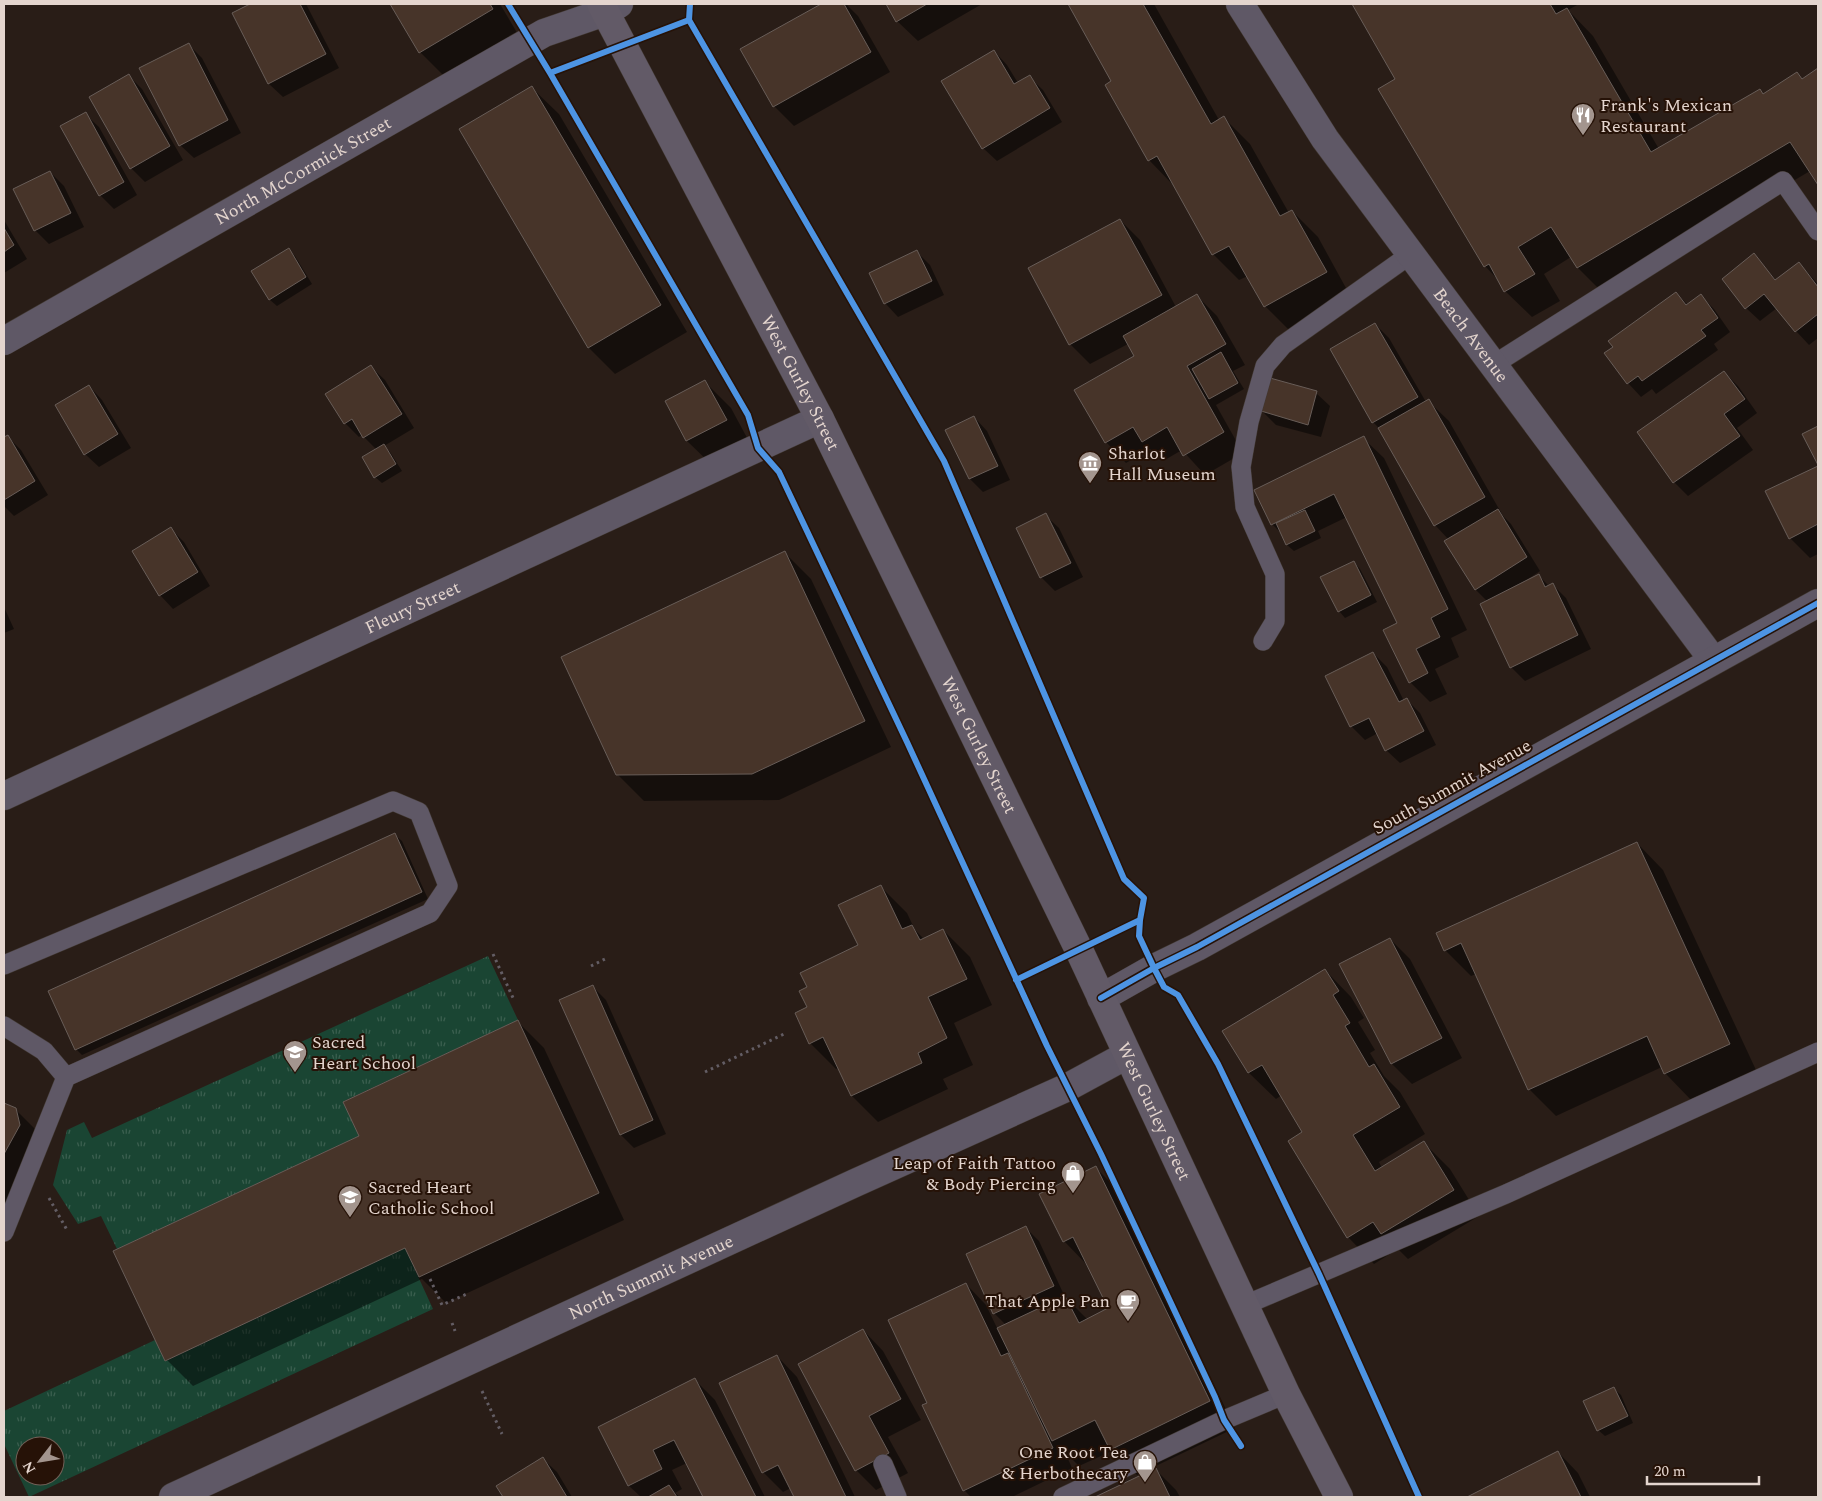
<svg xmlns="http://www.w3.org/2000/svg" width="1822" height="1501" font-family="Spectral,serif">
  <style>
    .park { fill: url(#park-tufts); fill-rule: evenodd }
    .shadow { fill: #0007 }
    .building { fill: #473429; stroke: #685d58 }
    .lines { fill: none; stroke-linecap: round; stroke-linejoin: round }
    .lane-casing { stroke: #413832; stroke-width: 20 }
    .street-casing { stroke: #413832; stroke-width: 29 }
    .secondary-casing { stroke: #413832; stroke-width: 29 }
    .path { stroke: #635d64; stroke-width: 3; stroke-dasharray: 2.5 4; stroke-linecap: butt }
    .lane { stroke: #5f5866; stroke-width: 19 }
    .street { stroke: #5f5866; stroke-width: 28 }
    .secondary { stroke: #625a67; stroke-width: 28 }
    .cycleway-casing { stroke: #261207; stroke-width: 9 }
    .cycleway { stroke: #4d94e3; stroke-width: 6 }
    .labels { text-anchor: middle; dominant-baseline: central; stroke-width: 4; stroke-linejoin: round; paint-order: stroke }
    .poi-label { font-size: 18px; fill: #e4d5ce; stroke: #261207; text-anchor: start }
    .street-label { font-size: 18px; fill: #e4d5ce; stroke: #261207 }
  </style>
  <defs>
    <pattern id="park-tufts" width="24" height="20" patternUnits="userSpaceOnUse" patternTransform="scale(1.25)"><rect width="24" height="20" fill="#1a4533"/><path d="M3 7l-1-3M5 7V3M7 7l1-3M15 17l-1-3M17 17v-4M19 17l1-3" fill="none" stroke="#3b5f4f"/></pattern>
  </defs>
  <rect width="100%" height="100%" fill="#291d17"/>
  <path class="park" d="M488,956l30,64 -174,81 15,35 -242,113 -16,-33 -23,8 -25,-39 14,-55 17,-8 8,16z
    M405,1248l28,61 -404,188 -25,-53v-33l151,-71 11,21zM25,1446h30v30h-30z"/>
  <path class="shadow" d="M252,4h54l33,64 -56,29 -14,-13 -36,-71z
    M392,4h108l19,32 -73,42 -26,-26z
    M823,4h23l12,12 32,56 -96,54 -20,-20 -32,-57z
    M888,4h94l-64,37 -21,-20z
    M1069,4h85l65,116 5,-2 26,26 39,69 3,-2 26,26 34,62 -60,34 -27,-27 -17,-30 -9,4 -26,-26 -38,-67 -26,-27 -36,-79z
    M1353,4h226l-11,6 25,26 66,113 101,-58 4,4 33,-21 6,6 15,-11v114l-8,-12 -206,123 -26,-26 -7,-11 -27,17 16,27 -28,16 -27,-26 -5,-9 -15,-16 -88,-186z
    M188,44l14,14 39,75 -47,25 -14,-13z
    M994,51l13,14 11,18 11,-6 14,13 19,32 -65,39 -14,-13z
    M128,75l14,14 41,71 -38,22 -14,-14z
    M532,88l27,26 128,218 -72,42 -26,-26 -128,-219z
    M85,114l14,13 38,68 -23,14 -14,-14z
    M50,172l14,14 20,41 -35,17 -14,-14z
    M4,220l23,39 -23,14z
    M1120,220l20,20 36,67 21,-11 20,20 28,49 -12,6 11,18 -28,16 27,48 -38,22 -23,-25 -19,11 -13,-12 -24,14 -20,-21 29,-86 -7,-12 -38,20 -20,-20z
    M289,250l6,6 17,28 -35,22 -7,-6 -17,-29z
    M917,252l13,13 14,30 -46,22 -13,-14z
    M1754,255l23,26 22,-18 19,21v54l-9,7 -13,-14 -19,-23 -17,13 -14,-13z
    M1676,293l12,12 13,-9 13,13 16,23 -16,12 4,6 -62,44 -4,-5 -11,8 -13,-14z
    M1375,324l14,14 37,64 2,-1 21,20 54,95 8,8 29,47 -15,10 1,1 13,-6 11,11 3,-2 13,13 25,51 -66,32 -14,-14 -30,-63 6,-3 -11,-11 -27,-50 -14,-15 -55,-96 -7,-7z
    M371,367l14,13 29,48 -30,18 6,6 12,19 -20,12 -7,-6 2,-27 -15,-15 -3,2 -14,-14 -18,-29z
    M1724,372l14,14 19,27 -20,15 16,22 -65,46 -14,-14 -35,-50z
    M705,382l26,26 21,39 -38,20 -27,-26 -20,-39z
    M89,386l13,14 29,48 -32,19 -14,-13z
    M1316,393l14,13 -9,31 -45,-12 -14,-14z
    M974,417l13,14 23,49 -27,12 -13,-13z
    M7,436l14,14 27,45 -34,21 -10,-10v-68z
    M1363,438l21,20 83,172 -16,8 8,19 -24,12 12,25 -17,8 -20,-20 -11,-58 -52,-107 -29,14 3,7 -27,13 -7,-6 -5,-11 -10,-10z
    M1818,467v87l-8,4 -20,-20 -23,-46z
    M1045,515l14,13 24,49 -28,14 -14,-14 -23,-49z
    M171,529l13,13 26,44 -37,23 -13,-14z
    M785,553l26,26 80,168 -112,53 -135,1 -27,-27z
    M1354,562l6,7 17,33 -32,16 -6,-7z
    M4,607l10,22 -10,4z
    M1373,653l14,14 17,34 3,-1 13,13 16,32 -36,18 -14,-13 -8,-17 -13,7 -14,-14z
    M395,835l7,6 26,58 -346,156 -6,-6z
    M1637,843l26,27 93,200 -65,30 -26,-27 -3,-6 -106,49 -26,-26 -54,-116 -5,2 -26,-26z
    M881,887l26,26 8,17 9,9 19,-9 27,27 22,48 -38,18 19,42 -30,14 5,10 -70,33 -26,-26 -13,-28 -3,1 -26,-26 -1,-36 50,-61z
    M1390,939l20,20 52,99 -50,26 -20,-20z
    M1325,970l26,27 13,21 -6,4 17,28 -5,3 14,23 16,16 25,42 -46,28 3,6 42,-25 26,26 29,47 -71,43 -10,-10 -24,15 -26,-27 -44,-105 -22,-37 -6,4 -27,-26 -25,-41z
    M592,986l14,14 60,134 -32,14 -13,-13z
    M517,1021l27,27 80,172 -178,83 -24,-24 -229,107 -26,-26 194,-223z
    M4,1104l11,5 27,27 -38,91z
    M1096,1168l26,26 113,234 -98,47 -25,-24 -33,15 -14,-14 7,16 -60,29h-41l-7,-7 -35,-86 37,-120 20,21 12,25 8,-5 -12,-12 32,-85 13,13 26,56 23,23 21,-11 -20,-42 -25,-26z
    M863,1330l20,21 38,69 -33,17 20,36 -32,17 -20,-20z
    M777,1356l20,21 58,120h-60l-4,-9 -8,4 -20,-20z
    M695,1380l20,20 50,97h-60l-18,-34 -15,7 10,19 -7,4 5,4h-39l-12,-11 -29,-58z
    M1614,1389l7,6 12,28 -28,13 -7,-6z
    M1558,1452l20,21 12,24h-120z
    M543,1459l14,13 15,25h-67l-7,-11z
    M1156,1470l20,20 4,7h-82z"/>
  <path class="building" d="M250,4h50l26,50 -58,30 -36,-71z
    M390,4h100l3,5 -74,44z
    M821,4h23l27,48 -98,55 -33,-58z
    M886,4h41l-31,18z
    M1068,4h75l68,120 13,-8 56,100 12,-6 35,62 -63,35 -35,-61 -17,9 -55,-99 -9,5 -43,-76 6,-4z
    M1352,4h198l6,10 11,-6 84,144 109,-63 3,5 34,-22 5,7 16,-11v117l-28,-43 -213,126 -26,-41 -33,20 17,27 -31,18 -15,-28 -5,3 -106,-178 17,-10z
    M189,43l39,77 -49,26 -40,-78z
    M994,50l20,34 16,-9 20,33 -68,41 -41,-68z
    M129,74l41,72 -40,23 -41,-72z
    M532,86l129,219 -73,43 -129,-219z
    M86,112l38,70 -25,14 -39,-70z
    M50,171l21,42 -37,18 -21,-42z
    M1120,219l42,76 -93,50 -41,-77z
    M4,228l10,17 -10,7z
    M289,248l17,29 -37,23 -18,-29z
    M917,250l15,31 -48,23 -15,-31z
    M1754,253l21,27 24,-18 19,25v27l-23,18 -31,-38 -19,15 -23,-30z
    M1676,292l10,13 15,-11 17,24 -17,12 5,6 -64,45 -4,-5 -11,8 -23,-31 9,-6 -5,-6z
    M1197,294l29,50 -39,22 37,66 -41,24 -16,-29 -25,15 -9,-15 -28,16 -31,-53 60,-34 -11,-20z
    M1375,323l43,74 -46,26 -42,-74z
    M1221,352l17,31 -29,16 -17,-30z
    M371,365l31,49 -39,24 -11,-19 -8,5 -19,-30z
    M1724,371l21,28 -21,15 16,22 -67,47 -36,-51z
    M1270,378l47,13 -9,34 -47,-14z
    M705,380l22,40 -41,21 -21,-40z
    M89,385l29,49 -34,21 -29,-50z
    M1429,399l56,98 -51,29 -56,-98z
    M974,416l24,50 -29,13 -24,-49z
    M1818,426v39l-16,-31z
    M8,435l27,46 -31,19v-63z
    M1364,436l84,173 -17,9 9,19 -24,12 12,24 -19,10 -26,-53 14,-7 -63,-129 -63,31 -17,-35z
    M384,444l12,20 -22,14 -12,-21z
    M1818,466v58l-29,15 -24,-48z
    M1498,509l29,48 -52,33 -31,-49z
    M1305,510l10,21 -29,14 -10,-22z
    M1046,513l25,50 -31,15 -24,-50z
    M171,527l27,45 -39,24 -27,-45z
    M785,551l80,170 -113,53 -136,1 -55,-118z
    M1354,561l17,34 -33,17 -18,-35z
    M1539,574l6,13 8,-4 25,52 -68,33 -30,-64z
    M1373,652l26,50 8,-4 17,33 -39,20 -16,-33 -19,9 -25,-51z
    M395,833l27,59 -347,158 -27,-59z
    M1637,842l93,202 -66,30 -17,-38 -119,54 -67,-147 -17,8 -8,-18z
    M881,885l21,44 10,-4 8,15 23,-11 24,50 -39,18 19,41 -29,15 4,10 -71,33 -28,-59 -14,7 -14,-31 12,-6 -8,-16 8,-4 -7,-14 58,-28 -20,-40z
    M1390,938l52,100 -51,26 -52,-100z
    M1325,969l14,22 -6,4 17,28 -5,3 24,41 5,-3 26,43 -47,28 22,36 49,-30 30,49 -73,44 -8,-12 -26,16 -59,-97 14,-9 -40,-67 -14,8 -26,-42z
    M593,985l60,135 -33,15 -61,-135z
    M518,1020l81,173 -180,84 -14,-29 -240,113 -52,-110 246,-115 -16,-34z
    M4,1103l12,5 4,17 -16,29z
    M1096,1166l114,235 -100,49 -15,-30 -43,21 -55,-113 68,-32 14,27 29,-15 -35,-71 -10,5 -24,-48z
    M1026,1226l28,60 -61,28 -27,-60z
    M966,1283l35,73 7,-3 45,95 -90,43 -41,-86 5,-2 -39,-83z
    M863,1329l38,70 -32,17 20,37 -34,18 -57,-107z
    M777,1355l69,142h-52l-16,-32 -16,8 -43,-90z
    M695,1378l61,119h-53l-29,-57 -21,10 9,19 -34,17 -30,-59z
    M1614,1387l14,29 -31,15 -14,-30z
    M1558,1451l23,46h-114z
    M543,1457l24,40h-64l-7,-11z
    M1156,1468l14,29h-75z
    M669,1485l8,12h-29z"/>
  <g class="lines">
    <g class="lane-casing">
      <path id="lane" d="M1493,365l290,-184 35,50
        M1263,641l12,-20v-47l-30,-67 -4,-40 8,-45 16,-56 18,-21 128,-91
        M4,965l389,-164 26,11 29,74 -18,27 -364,164 -62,155
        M4,1026l40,25 22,26
        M1245,1305l261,-111 312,-142
        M883,1464l14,33
        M1063,1497l161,-77 62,-26"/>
    </g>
    <g class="street-casing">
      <g id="street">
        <path id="s1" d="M1240,4l85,135 388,521"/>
        <path id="s2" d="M4,341l540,-308 61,-21 14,-8"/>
        <path id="s3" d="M4,796l816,-377"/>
        <path d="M1101,998l53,-30 43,-21 621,-344"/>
        <path id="s4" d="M173,1497l682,-314 213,-96 59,-32"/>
      </g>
    </g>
    <g class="secondary-casing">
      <g id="secondary">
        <path id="s5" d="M601,4l219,415 259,531 207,444 53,103"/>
      </g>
    </g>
    <path class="path" d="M493,954l21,46
      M591,966l14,-7
      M705,1072l81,-39
      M49,1198l18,32
      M430,1279l12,26 27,-12
      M452,1323l3,8
      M482,1391l20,43"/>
    <use href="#lane" class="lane"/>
    <use href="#street" class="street"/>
    <use href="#secondary" class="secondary"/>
    <g class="cycleway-casing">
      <path id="cycleway" d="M508,4l42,69 198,342 10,33 21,24 128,270 140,304 54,108 114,243 9,23 17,26
        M690,4l-1,16 255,441 180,418 20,19 -4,22
        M550,73l139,-53
        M1016,980l124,-60 -1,16 15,32 10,19 14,8 40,69 101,210 100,223
        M1101,998l53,-30 43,-21 621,-344"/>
    </g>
    <use href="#cycleway" class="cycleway"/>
  </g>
  <defs>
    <g id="restaurant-pin" transform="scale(1.25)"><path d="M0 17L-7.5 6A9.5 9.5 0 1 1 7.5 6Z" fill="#a3958e" stroke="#261207"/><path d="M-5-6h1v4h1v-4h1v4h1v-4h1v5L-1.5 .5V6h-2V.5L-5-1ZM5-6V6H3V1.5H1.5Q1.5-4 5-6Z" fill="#fff"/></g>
    <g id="museum-pin" transform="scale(1.25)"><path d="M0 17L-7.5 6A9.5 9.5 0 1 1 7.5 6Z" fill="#a3958e" stroke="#261207"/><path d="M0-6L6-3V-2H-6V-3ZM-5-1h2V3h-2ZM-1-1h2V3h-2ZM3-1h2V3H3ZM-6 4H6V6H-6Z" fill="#fff"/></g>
    <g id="school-pin" transform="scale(1.25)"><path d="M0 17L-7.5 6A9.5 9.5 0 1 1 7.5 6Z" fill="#a3958e" stroke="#261207"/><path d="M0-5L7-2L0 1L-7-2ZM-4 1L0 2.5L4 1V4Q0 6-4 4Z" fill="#fff"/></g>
    <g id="shop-pin" transform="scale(1.25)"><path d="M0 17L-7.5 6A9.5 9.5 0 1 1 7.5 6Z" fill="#a3958e" stroke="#261207"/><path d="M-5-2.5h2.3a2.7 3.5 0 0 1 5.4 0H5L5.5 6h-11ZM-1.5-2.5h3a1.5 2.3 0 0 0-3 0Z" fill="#fff"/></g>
    <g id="cafe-pin" transform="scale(1.25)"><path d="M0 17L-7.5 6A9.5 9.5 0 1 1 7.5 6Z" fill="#a3958e" stroke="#261207"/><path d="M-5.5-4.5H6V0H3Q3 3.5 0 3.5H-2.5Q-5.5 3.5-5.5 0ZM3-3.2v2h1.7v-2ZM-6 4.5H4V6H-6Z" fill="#fff"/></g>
  </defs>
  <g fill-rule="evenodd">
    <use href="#restaurant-pin" x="1583" y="115"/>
    <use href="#museum-pin" x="1090" y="463"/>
    <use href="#school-pin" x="295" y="1052"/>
    <use href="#shop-pin" x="1073" y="1173"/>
    <use href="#school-pin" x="350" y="1197"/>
    <use href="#cafe-pin" x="1128" y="1301"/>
    <use href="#shop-pin" x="1145" y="1462"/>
  </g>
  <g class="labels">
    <g class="poi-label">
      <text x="1600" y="105">Frank's Mexican<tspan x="1600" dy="21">Restaurant</tspan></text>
      <text x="1108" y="453">Sharlot<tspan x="1108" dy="21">Hall Museum</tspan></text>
      <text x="312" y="1042">Sacred<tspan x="312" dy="21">Heart School</tspan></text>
      <text x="1056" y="1163" text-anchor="end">Leap of Faith Tattoo<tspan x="1056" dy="21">&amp; Body Piercing</tspan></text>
      <text x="368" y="1187">Sacred Heart<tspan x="368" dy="21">Catholic School</tspan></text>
      <text x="1110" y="1301" text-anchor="end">That Apple Pan</text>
      <text x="1128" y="1452" text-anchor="end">One Root Tea<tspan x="1128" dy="21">&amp; Herbothecary</tspan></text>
    </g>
    <g class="street-label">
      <text stroke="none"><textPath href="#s2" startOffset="344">North McCormick Street</textPath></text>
      <text stroke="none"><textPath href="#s1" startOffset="404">Beach Avenue</textPath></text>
      <text stroke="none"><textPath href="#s5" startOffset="428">West Gurley Street</textPath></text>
      <text stroke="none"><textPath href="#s3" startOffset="450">Fleury Street</textPath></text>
      <text stroke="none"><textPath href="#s5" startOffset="832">West Gurley Street</textPath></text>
      <text transform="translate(1452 787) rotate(-29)">South Summit Avenue</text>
      <text stroke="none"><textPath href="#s5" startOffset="1238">West Gurley Street</textPath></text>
      <text stroke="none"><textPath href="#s4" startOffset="526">North Summit Avenue</textPath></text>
    </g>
  </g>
  <rect width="1822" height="1501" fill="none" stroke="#e4d5ce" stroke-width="10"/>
  <g transform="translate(40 1461) rotate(239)"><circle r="24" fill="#261207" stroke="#726057"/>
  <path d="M0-4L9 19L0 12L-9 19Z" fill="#a3958e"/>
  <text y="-8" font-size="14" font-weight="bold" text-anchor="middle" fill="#e4d5ce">N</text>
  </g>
  <path d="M1647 1476v8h112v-8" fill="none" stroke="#e4d5ce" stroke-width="2.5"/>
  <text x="1654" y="1476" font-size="15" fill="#e4d5ce" stroke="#261207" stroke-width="4" paint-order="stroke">20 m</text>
</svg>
